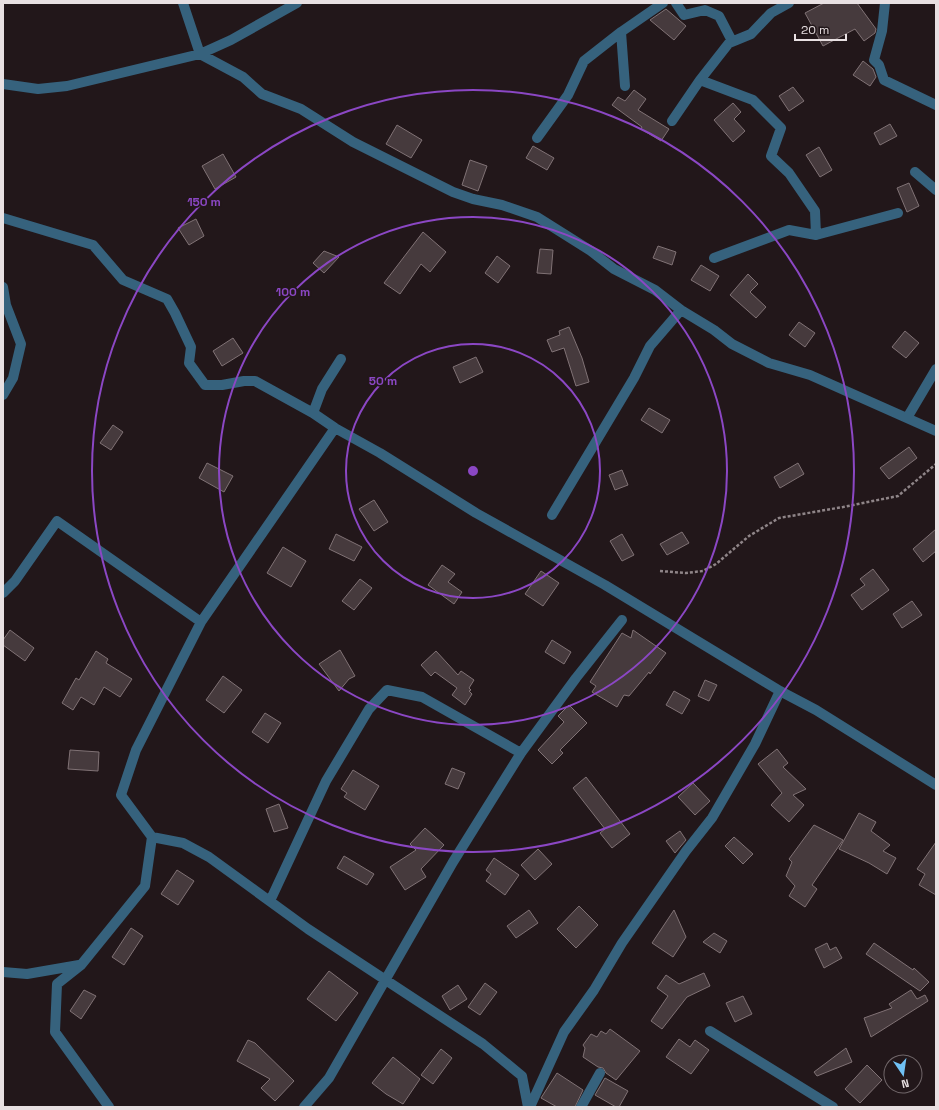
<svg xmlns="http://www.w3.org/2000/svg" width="939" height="1110" font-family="'Space Grotesk',sans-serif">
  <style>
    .building { fill: #463a3d; stroke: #807275 }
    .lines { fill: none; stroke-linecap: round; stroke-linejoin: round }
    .path { stroke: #8f8588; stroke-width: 2.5; stroke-dasharray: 3 2; stroke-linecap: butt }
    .street { stroke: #36627d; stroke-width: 10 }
    .ring { fill: none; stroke: #8b47c4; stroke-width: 2 }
    .centre { fill: #8b47c4; stroke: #22171a; stroke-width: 2 }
    .ring-label { font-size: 12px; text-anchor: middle; font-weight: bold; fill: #8b47c4; stroke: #22171a; stroke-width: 3.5; stroke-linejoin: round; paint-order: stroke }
  </style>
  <rect width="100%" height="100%" fill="#22171a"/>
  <path class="building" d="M824,3h33l19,26 -1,4 -11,8 -9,-12 -32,17 -18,-33z
    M666,9l20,17 -12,14 -24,-20z
    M863,61l10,8 3,8 -6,9 -17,-11z
    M793,87l11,14 -15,10 -10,-15z
    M634,90l12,9 -8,11 31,19 -8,12 -20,-12 1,-2 -30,-22 6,-8 7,4z
    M733,103l8,9 -7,7 11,12 -12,11 -19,-22z
    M890,124l7,12 -17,9 -6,-12z
    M397,125l25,15 -11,18 -25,-14z
    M533,146l21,12 -7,12 -21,-12z
    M819,147l13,23 -12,7 -14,-22z
    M223,154l13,23 -21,12 -13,-23z
    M470,160l17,6 -9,25 -16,-6z
    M909,183l10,23 -12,6 -10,-24z
    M196,219l8,17 -15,9 -11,-17z
    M423,232l23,20 -16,20 -9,-8 -21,30 -16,-11z
    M658,246l18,6 -4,13 -19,-7z
    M540,249l13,1 -2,24 -14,-1z
    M324,251l15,6 -15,16 -11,-10z
    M497,256l13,10 -12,17 -13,-10z
    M701,265l18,11 -9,15 -19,-11z
    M748,274l10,10 -8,8 16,15 -10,11 -26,-23z
    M799,322l16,11 -10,14 -16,-12z
    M569,327l13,31 7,24 -13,4 -12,-38 -12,4 -5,-12 13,-5 -1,-4z
    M905,331l14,12 -13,15 -14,-11z
    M233,338l10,15 -21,13 -9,-15z
    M476,357l7,15 -23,11 -7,-16z
    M649,408l21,12 -8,13 -21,-13z
    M113,425l10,7 -12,18 -11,-7z
    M909,447l8,11 -28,21 -9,-11z
    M207,463l26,13 -9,16 -25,-14z
    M798,463l6,11 -24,14 -6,-11z
    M622,470l6,15 -13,5 -6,-15z
    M374,500l14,22 -14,9 -15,-22z
    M936,529v22l-13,11 -10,-13z
    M682,532l7,11 -22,12 -7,-11z
    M336,534l26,13 -8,14 -25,-12z
    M622,534l12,21 -12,6 -12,-20z
    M283,547l23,14 -15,26 -24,-14z
    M442,565l13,9 -7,8 14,10 -8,12 -26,-19z
    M873,569l16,21 -27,20 -11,-15 14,-10 -5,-6z
    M541,571l18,12 -16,23 -18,-12z
    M360,579l12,9 -18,22 -12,-9z
    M912,601l10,14 -20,13 -9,-14z
    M10,630l24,18 -9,13 -22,-16v-5z
    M633,630l33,23 -16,21 -1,-2 -20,24 -5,-1 -7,12 -25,-15 4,-6 -6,-4 32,-49 9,5z
    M552,640l19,12 -7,12 -19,-12z
    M340,650l15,26 -6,3 -10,12 -20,-27z
    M96,651l12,8 -2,4 26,16 -12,18 -16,-10 -10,18 -13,-8 -8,13 -11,-7 14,-25 3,2z
    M436,651l22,24 3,-4 13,9 -5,8 2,2 -2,1 3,3 -7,11 -13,-10 5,-7 -22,-16 -4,4 -10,-11z
    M223,676l19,14 -18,23 -18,-13z
    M705,680l12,5 -8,16 -11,-5z
    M674,691l16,9 -8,14 -16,-9z
    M569,705l18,18 -27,27 3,3 -11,11 -14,-14 26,-28 -6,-6z
    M265,713l16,10 -13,20 -16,-11z
    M777,749l11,14 -5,4 23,22 -13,6 11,10 -15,17 -18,-17 11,-12 -24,-29z
    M70,750l29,2 -1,19 -30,-2z
    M452,768l13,5 -7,16 -13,-5z
    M353,770l26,16 -14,24 -21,-13 3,-4 -6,-4z
    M586,777l44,57 -18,14 -12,-15 5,-4 -32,-41z
    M693,783l17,18 -15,14 -17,-18z
    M279,804l9,24 -14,4 -8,-23z
    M859,813l17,9 -5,9 19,14 -7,6 13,7 -9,16 -18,-11 -30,-14z
    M814,825l29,15 -31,45 5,4 -12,18 -16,-11 6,-10 -9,-10 6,-14 -3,-3z
    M425,828l19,17 -23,24 5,8 -21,13 -15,-23 26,-17 -6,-6z
    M680,831l6,9 -11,13 -9,-12z
    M734,837l19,17 -10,10 -18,-18z
    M936,842v53l-17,-10 6,-11 -8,-5z
    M538,849l14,15 -17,16 -14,-15z
    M344,856l30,18 -7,11 -30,-17z
    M494,858l25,17 -14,20 -19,-14 5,-7 -5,-4z
    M177,870l17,11 -16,24 -17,-11z
    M579,906l19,19 -22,23 -19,-19z
    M529,910l9,13 -22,15 -9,-12z
    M674,910l12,27 -13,20 -21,-14z
    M131,928l12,8 -19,29 -12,-8z
    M714,933l13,8 -7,12 -17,-11z
    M827,943l3,7 6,-3 6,11 -18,10 -9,-19z
    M874,943l39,27 1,-2 15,14 -9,9 -54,-37z
    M329,971l29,22 -22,28 -29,-22z
    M704,973l6,13 -23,11 -25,32 -11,-8 17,-25 -11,-8 9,-13 13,9z
    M485,983l12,9 -17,23 -12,-8z
    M458,985l9,14 -17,11 -8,-14z
    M84,990l12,6 -15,23 -11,-8z
    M911,990l6,9 8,-4 3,6 -57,36 -7,-19 28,-10 -3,-4z
    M743,996l9,18 -17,8 -9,-19z
    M610,1029l30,22 -24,29 -10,-7 -3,-5 -5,-1 -15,-10 2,-9 -2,-3 8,-11 6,3 4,-6 5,3z
    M679,1039l11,8 5,-7 14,10 -18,24 -25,-17z
    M248,1040l7,3 39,38 -19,20 -14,-13 9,-9 -33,-18z
    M846,1048l6,14 -35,14 -3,-4z
    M441,1049l11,9 -19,26 -12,-9z
    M393,1057l27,22 -17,25 -17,-10 -14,-11z
    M867,1065l15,15 -22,23 -15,-14z
    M557,1073l26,17 -8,17h-18l-16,-9z
    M605,1078l23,13 -9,16h-3l-21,-12z"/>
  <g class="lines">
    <path class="path" d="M660,571l26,2 17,-2 13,-7 33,-28 30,-18 64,-11 55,-11 38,-32"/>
    <path class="street" d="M183,3l17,51 43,23 19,17 39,15 52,33 100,50 20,7 29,6 35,12 54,34 23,18 41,21 26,20 33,20 18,14 37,19 41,12 126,56
      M676,3l8,12 21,-5 14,6 13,25
      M885,3l-3,28 -8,29 5,5 5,15 52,25
      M700,80l29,-37 22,-9 20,-21 18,-10
      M3,84l35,5 29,-3 133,-32 31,-14 66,-37
      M625,86l-4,-54 42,-29
      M672,121l28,-41 53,20 28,28 -10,28 18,17 26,38 1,24
      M537,138l31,-43 16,-34 37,-29
      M915,172l21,18
      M3,218l90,27 30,35 44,19 8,14 16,34 -2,16 16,22h17l22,-4h11l58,32 22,15 45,25 96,60 129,72 175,106 36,19 120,75
      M714,258l75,-28 27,5 82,-22
      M3,287l3,18 15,39 -8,34 -10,17
      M313,413l9,-24 19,-30
      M907,418l29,-49
      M552,515l82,-137 16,-32 31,-36
      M3,593l12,-12 42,-60 144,101
      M152,837l31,6 26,14 99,72 175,115 39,32 6,31
      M270,901l56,-120 43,-72 18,-19 35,7 99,56
      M3,972l24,2 52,-9
      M710,1031l123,76
      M109,1107l-54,-75 2,-48 24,-19 64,-79 7,-49 -31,-42 15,-45 65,-128 134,-194
      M304,1107l25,-29 124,-216 68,-109 55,-75 46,-58
      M530,1107l34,-75 30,-42 28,-47 64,-92 26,-33 43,-74 25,-53
      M581,1107l19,-34"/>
  </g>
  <g class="ring">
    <circle cx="473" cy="471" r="127"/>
    <circle cx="473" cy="471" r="254"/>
    <circle cx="473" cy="471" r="381"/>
  </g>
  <circle cx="473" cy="471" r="6" class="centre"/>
  <g class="ring-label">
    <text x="204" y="206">150 m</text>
    <text x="293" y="296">100 m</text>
    <text x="383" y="385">50 m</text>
  </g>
  <rect width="939" height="1110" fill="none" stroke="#e8e0e2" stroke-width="8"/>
  <g transform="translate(903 1074) rotate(167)"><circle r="19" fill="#22171a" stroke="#71676a"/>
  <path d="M0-3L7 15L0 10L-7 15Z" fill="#70c1f4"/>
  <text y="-6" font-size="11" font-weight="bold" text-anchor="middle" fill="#e8e0e2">N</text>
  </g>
  <path d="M795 34v6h51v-6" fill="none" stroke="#e8e0e2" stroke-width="2"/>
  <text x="801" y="34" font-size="12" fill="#e8e0e2" stroke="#22171a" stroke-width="3" paint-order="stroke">20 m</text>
</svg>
